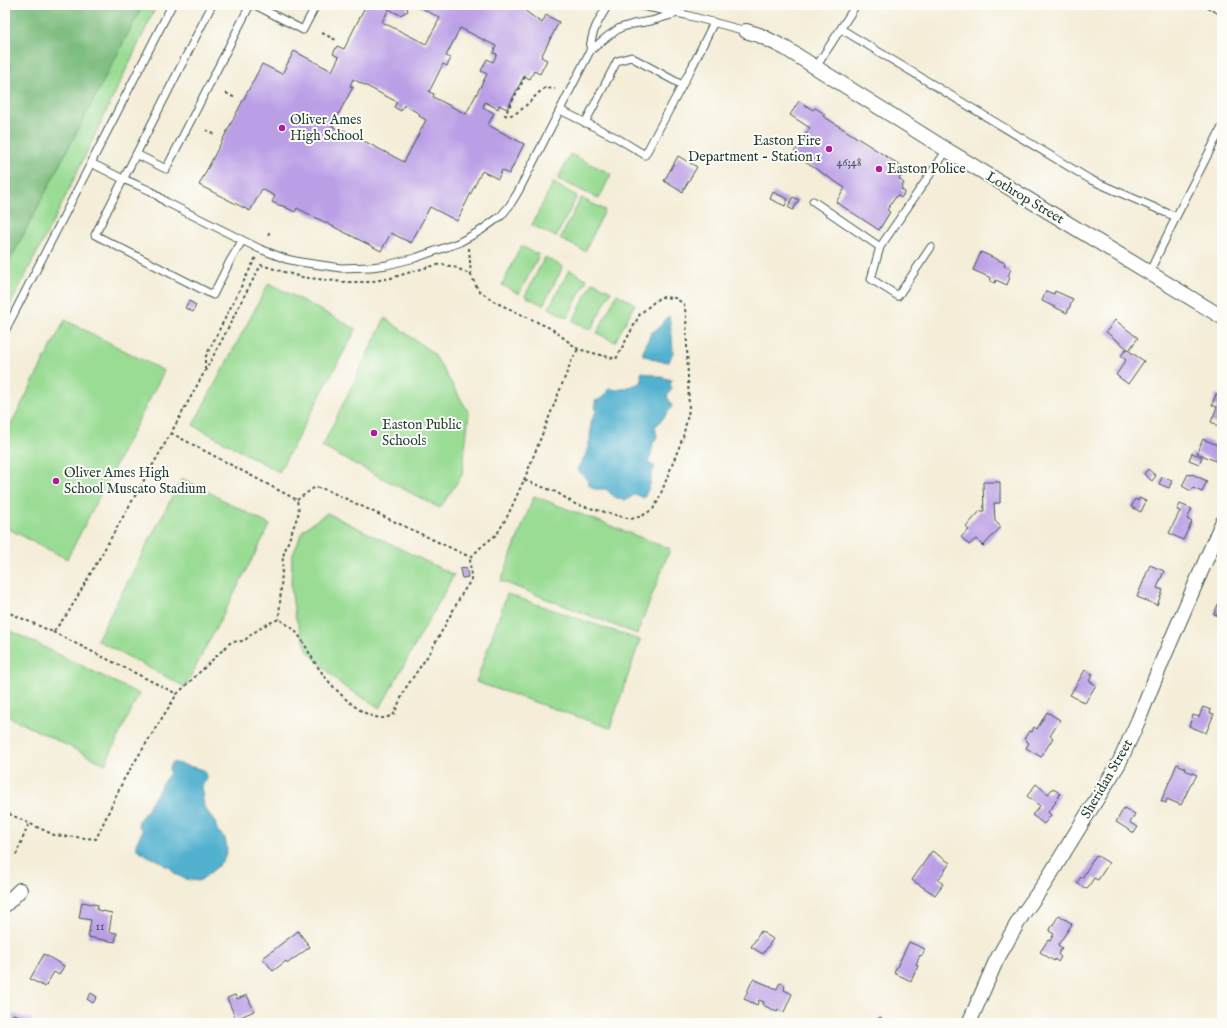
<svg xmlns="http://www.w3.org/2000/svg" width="1227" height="1028" font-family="'IM FELL English',serif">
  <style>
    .green { fill: #9adc94; stroke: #5c8c64 }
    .forest { fill: #7bbc7e; stroke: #4d7c59 }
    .water { fill: #51b1cf; stroke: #387782 }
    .building { fill: #ba9ee6; fill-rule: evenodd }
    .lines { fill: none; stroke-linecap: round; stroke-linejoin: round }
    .service-casing { stroke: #3f574d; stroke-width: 9 }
    .minor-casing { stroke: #3f574d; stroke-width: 16 }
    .path { stroke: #3f574d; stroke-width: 2; stroke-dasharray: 3 3; stroke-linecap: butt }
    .service { stroke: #fff; stroke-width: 7 }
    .minor { stroke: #fff; stroke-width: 14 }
    .poi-dot { fill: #b5179e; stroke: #fdfcf7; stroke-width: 1.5 }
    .labels { text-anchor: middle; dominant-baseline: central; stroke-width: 4; stroke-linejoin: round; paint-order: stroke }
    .number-label { font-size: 12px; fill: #465560 }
    .poi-label { font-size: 14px; fill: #1f3d34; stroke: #fdfcf7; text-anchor: start }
    .street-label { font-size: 14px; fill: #1f3d34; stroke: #fdfcf7 }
  </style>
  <rect width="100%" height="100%" fill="#fdfcf7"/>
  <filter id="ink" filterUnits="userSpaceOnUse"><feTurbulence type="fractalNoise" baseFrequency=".025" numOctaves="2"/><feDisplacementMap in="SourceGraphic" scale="8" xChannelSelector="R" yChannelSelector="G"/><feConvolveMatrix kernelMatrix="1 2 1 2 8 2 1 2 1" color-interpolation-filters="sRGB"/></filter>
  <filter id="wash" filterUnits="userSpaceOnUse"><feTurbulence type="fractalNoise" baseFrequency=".012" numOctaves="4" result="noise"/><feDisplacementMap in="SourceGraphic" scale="16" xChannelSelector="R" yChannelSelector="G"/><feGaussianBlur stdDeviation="0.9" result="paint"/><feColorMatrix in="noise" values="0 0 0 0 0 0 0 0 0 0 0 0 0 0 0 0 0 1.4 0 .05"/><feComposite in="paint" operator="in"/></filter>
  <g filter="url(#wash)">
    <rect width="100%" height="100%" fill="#f4edd8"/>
    <path class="green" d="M5,5h152l-98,205 -54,105z
      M570,154l41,20 -12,25 -41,-20z
      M553,183l24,13 -21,41 -24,-12z
      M581,198l24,12 -20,41 -25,-12z
      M521,246l18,9 -20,39 -17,-9z
      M545,257l18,10 -20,38 -18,-9z
      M569,270l18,9 -20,39 -18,-10z
      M593,282l18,9 -20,39 -18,-9z
      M269,283l87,46 -77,143 -86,-47z
      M617,294l18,10 -20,38 -18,-9z
      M385,318l49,36 35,59 -7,62 -22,33 -118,-61z
      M65,320l99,51 -97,188 -62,-32v-91z
      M182,478l88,47 -85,162 -88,-47z
      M534,496l136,53 -33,85 -136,-53z
      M327,513l127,62 -74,133 -37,-22 -35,-34 -13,-36 -4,-29 1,-30 11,-27z
      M507,594l133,46 -30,88 -134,-46z
      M5,628l134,66 -34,70 -100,-49z"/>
    <path class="forest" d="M5,5h138l-138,265z"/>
    <path class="water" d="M669,316l3,20 1,16 -4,10 -10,-1 -16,-6v-3l8,-19 6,-4z
      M642,372l30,8 -2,4 2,5 -5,7 5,10c-2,5 -13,17 -17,21l2,10 -4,6 -2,12 -3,8 6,3 1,3 -3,3 -2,13 -6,13 -9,-4c-12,11 -19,5 -29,-5h-12l-6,-5 -1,-5 -8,-7 -1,-5 7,-11 5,-16 1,-18 5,-10 -1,-11c8,-2 10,-7 14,-13 1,0 6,2 7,2 4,0 23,-6 26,-8l-1,-7z
      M172,762l32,8 2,7v4l-5,4 3,22 11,15 2,8 8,8 2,11 -3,10 -7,8 -15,12 -4,2 -13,-2 -10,-5 -6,-8h-4l-2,-3 -15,-7 -11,-7 -1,-5 5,-10 1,-4 -4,-4 1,-6 9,-11 3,-7 7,-10 3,-7 9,-12 -1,-5z"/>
    <g id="blocks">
      <path class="building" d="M366,5h40l2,6 -8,4 -11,-6 -7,13 44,22 14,-26 -24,-13h101l25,18 4,-8 13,7 -18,35 6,3 -7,14 -6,-3 -4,8 -6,-3 -17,33 -8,-4 -1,4 -13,-7 -2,5 11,6 -6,12 36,19 -15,30 -7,-4 -4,9 -16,-8 -25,50 -27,-14 -19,36 -20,-10 -10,18 -84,-43 -2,4 -14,-7v1l-9,-4 3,-6 -13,-7 -12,22 -51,-26 63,-121 20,10 12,-23 38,20 7,-14 -6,-3 4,-8 7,3zM460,28l36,18 -3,7 4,1 -4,8 -6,-3 -6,12 6,3 -21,40 -33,-17 1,-3 -5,-2 14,-28 4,2 4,-8 -5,-2zM353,79l44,23 -3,5 7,4 3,-6 16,9 -1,2 7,4 -22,42 -61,-32 -2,1 -9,-5 21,-39 -3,-1z
        M799,101l14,9 2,-2 10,6 -2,2 83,53 -7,10 5,4 -3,6 4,3 -4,6 -4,-3 -10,15 3,2 -11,18 -43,-28 9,-14 -52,-34 17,-26 -20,-13z
        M678,156l19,11 -15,25 -18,-11z
        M773,192l15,7 -3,7 -15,-7z
        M793,197l6,3 -6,10 -5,-3z
        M981,252l24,11 -1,3 7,3 -3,7 2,1 -3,8 -11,-5 -1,3 -5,-2 1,-3 -18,-8z
        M1046,291l8,3 1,-3 18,8 -6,14 -25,-12z
        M189,301l7,4 -3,7 -8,-4z
        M1115,320l23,18 -9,12 -23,-18z
        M1126,349l18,12 -16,23 -12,-9 10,-15 -5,-4z
        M1216,394l6,2v32l-6,-2v-2l-5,-2 6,-15 -5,-2z
        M1203,439l19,8v4l-4,11 -21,-9z
        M1192,453l10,4 -3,7 -10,-4z
        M1148,469l8,7 -4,5 -8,-7z
        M1188,474l3,1 1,-1 15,7 -5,11 -9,-4 -2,3 -9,-5z
        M1162,477l10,4 -3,7 -10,-4z
        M983,482h17v21h-6l1,18 6,6 -18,19 -7,-7 -7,6 -8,-8 8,-7 -3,-3 14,-16h4z
        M1139,498l7,3 -5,11 -10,-5 4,-8 3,2z
        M1180,504l12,5 -5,10 5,3 -9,18 -14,-7 11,-22 -3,-1z
        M1150,565l14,6 -7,17 6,2 -6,15 -20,-8z
        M466,568l2,9 -6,1 -2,-9z
        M1222,595v22l-8,-3z
        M1085,670l8,4 -4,7 7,4 -11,18 -15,-8z
        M1203,707l8,3 -1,3 4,1 -8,19 -17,-7 4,-11 6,2z
        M1047,712l13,8 -10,16 3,2 -12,19 -15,-9 3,-5 -5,-4 5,-8 3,1 2,-5 3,2z
        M1177,764l9,4 -1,2 12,5 -4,7h-1l-11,23 -14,-6 -1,4 -5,-2z
        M1036,784l12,10 5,-6 7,6 -5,7 1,1 -8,10 3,3 -7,9 -12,-9 8,-9 -13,-10z
        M1124,808l11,6 -5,9 8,4 -4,6 -18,-11z
        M932,851l18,12 -12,17 5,4 -8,11 -23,-15z
        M1096,855l13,8 -11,17 -4,-2 -7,11 -10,-6 4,-6 1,1z
        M82,902l16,3 -1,5 15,3 -3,19 8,1 -2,9 -27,-5 3,-17 -12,-2z
        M1059,915l13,9 -14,21 4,3 -4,6 3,3 -3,5 -3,-3 -1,2 -14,-9 8,-12 2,1 4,-7 -5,-3z
        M298,931l12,16 -22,16 -2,-2 -13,10 -10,-13z
        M761,931l12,8 -10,15 -12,-7z
        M909,942l16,7 -3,7 -2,-1 -4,10 2,1 -7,15 -17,-8z
        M44,954l20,12 -5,9 -5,-3 -9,15 -15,-8z
        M753,979l24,10 2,-5 2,-1 4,2 -1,5 8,4 -8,18 -6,-2 -1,2 -14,-7 1,-3 -5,-2 -2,5 -13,-6z
        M91,993l6,4 -4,6 -6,-4z
        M235,995l2,4 10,-4 7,16 -18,8 -9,-21z
        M13,1014l19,5 -1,4h-20z
        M880,1017l3,2 -1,2 5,2h-10z"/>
    </g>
  </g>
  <g filter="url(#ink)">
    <use href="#blocks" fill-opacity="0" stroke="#3f574d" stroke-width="1"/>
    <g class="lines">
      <g class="service-casing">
        <path id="service" d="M212,5l-117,230 118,60 17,-34 12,-20
          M255,5l48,25 13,-25
          M637,5l49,10 60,16
          M1211,5l11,6
          M841,29l250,151 85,37 -27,56
          M590,51c1,-19 8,-30 18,-46
          M816,67l40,-62
          M560,110l57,28 28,17 47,-88 22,-45
          M585,123l32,-62 14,-4 51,28
          M136,154l30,15 84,-164
          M91,163l32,16 12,5 16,7 15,11 94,47 26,10 14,3 41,6 30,-1 16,-2 28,-7 43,-15 22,-12 21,-15 9,-11 8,-13 72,-141 18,-15 12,-8 13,-4 18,-3 27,-8
          M813,201l67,46 67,-97
          M1176,217l46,-90
          M880,247l-9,32 27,17 33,-49
          M5,331l167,-326"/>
      </g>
      <g class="minor-casing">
        <path id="minor" d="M746,31l13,4 26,13 162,102 275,167
          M5,905l15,-15
          M969,1023l27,-62 25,-44 24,-34 74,-120 19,-42 25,-62 59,-136"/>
      </g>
      <path class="path" d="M322,33l16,8
        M525,77l-20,38c15,3 27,-19 40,-27l10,1
        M226,93l9,5
        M206,130l10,5
        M268,235l2,-4
        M469,248l2,27
        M205,369v-11l51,-101
        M171,433l126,67 2,12 -16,44 -4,63
        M524,480l47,-118 7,-13
        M297,500l18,-13 12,3 143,67
        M5,611l48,21 15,-19 103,-180 51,-93 19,-38 20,-37 40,12 42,5h25l23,-4 37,-11 14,-3 15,4 14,7 7,15 17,12 57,27 26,20 38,10 24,-45 20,-17 15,1 9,6 2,11 3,95 -6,27 -25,64 -5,8 -11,7 -11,3 -56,-15 -19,-12 -32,-12 -16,35 -11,19 -16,13 -11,11 1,22 -8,12 -32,59 -26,38 -11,25c-3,2 -8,4 -11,4 -25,0 -57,-37 -69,-57 -7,-11 -12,-24 -22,-33 -4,-3 -9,-6 -13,-9l-12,5 -14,9 -9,8 -13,1 -54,52 -53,85 -28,60 -42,-4 -49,-23
        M53,632l124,62
        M16,855l13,-32"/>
      <use href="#service" class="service"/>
      <use href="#minor" class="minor"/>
    </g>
  </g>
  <g class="poi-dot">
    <circle cx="282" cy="128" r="4"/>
    <circle cx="829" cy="149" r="4"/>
    <circle cx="879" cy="169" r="4"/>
    <circle cx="374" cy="433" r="4"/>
    <circle cx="56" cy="481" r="4"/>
  </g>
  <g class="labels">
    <g class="number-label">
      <text x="849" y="162">46;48</text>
      <text x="100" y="926">11</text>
    </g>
    <g class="poi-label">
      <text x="290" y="120">Oliver Ames<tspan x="290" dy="16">High School</tspan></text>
      <text x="821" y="141" text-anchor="end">Easton Fire<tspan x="821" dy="16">Department - Station 1</tspan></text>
      <text x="887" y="169">Easton Police</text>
      <text x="382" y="425">Easton Public<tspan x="382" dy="16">Schools</tspan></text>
      <text x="64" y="473">Oliver Ames High<tspan x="64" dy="16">School Muscato Stadium</tspan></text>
    </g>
    <g class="street-label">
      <text transform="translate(1025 198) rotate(31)">Lothrop Street</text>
      <text transform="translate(1107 779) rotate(-60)">Sheridan Street</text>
    </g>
  </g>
  <rect width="1227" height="1028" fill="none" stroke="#fdfcf7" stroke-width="20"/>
</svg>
